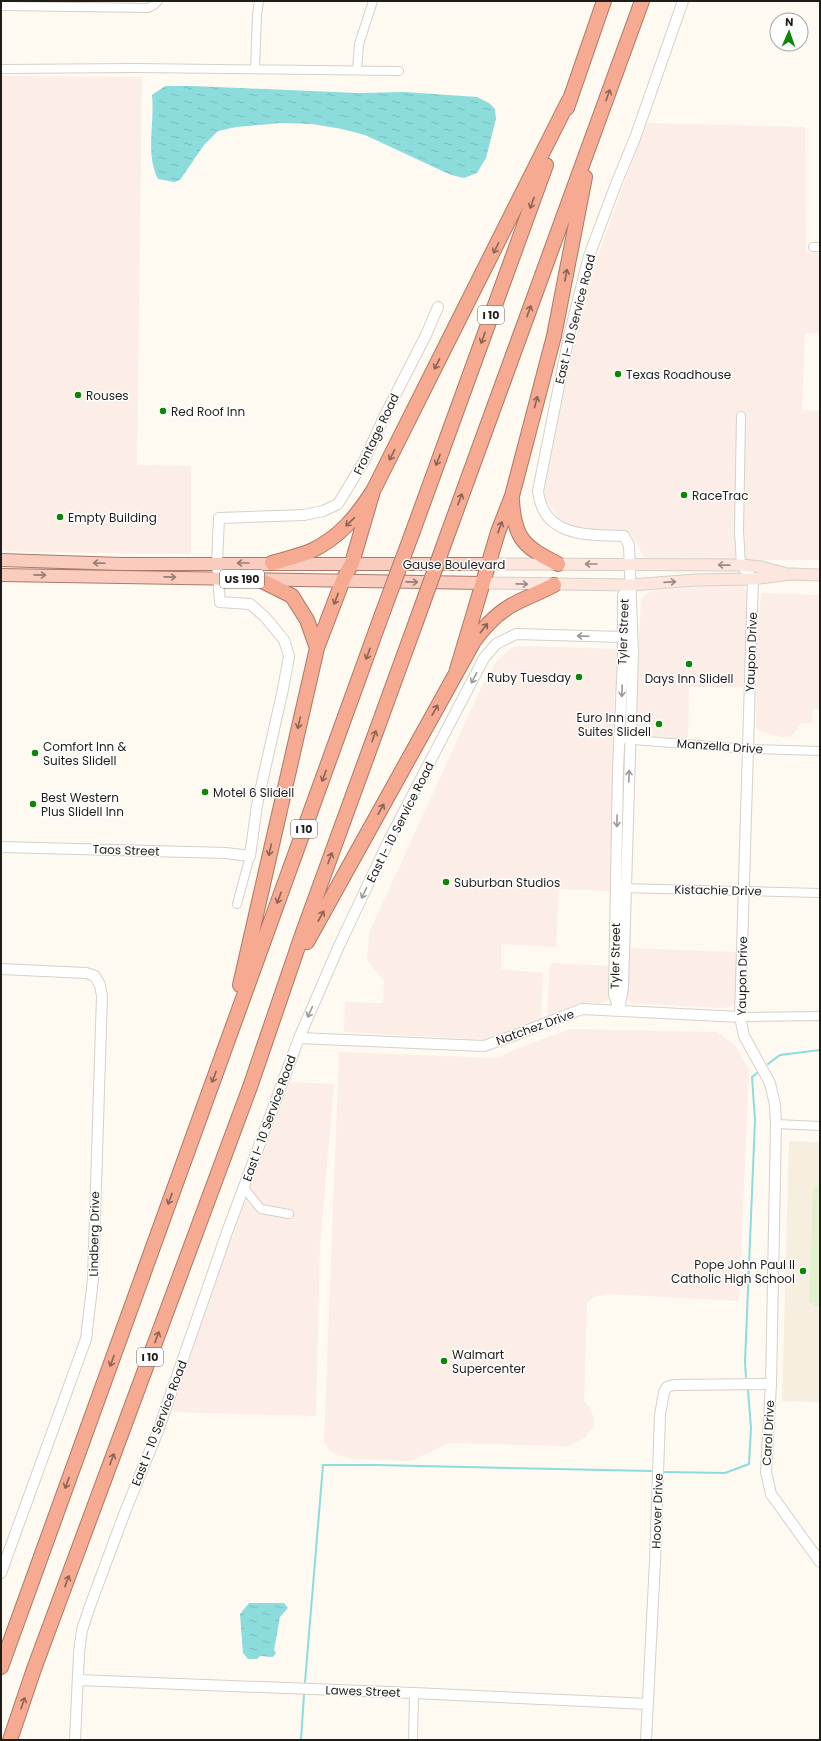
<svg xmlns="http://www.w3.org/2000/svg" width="821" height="1741" font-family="Poppins,sans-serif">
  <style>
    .commercial { fill: #fcede7 }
    .built { fill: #f6efdf }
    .garden { fill: #e1f1cd }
    .water { fill: url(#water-ripples) }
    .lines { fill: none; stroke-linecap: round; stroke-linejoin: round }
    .stream { stroke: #8cdcdc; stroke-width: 2 }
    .minor-casing { stroke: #d4d1c8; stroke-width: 10 }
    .tertiary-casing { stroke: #d4d1c8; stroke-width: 12 }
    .secondary-casing { stroke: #d4d1c8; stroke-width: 13 }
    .primary-casing { stroke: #ab7967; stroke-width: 14 }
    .motorway-casing { stroke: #ab7967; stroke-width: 16 }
    .minor { stroke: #fff; stroke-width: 8 }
    .tertiary { stroke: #fff; stroke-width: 10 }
    .secondary { stroke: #fce6de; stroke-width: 11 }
    .primary { stroke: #faccbd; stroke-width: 12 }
    .motorway { stroke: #f6aa91; stroke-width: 14 }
    .motorway-bridge-casing { stroke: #ab7967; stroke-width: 16; stroke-linecap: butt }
    .motorway-bridge { stroke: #f6aa91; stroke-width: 14 }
    .oneway { stroke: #8a6456 }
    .oneway2 { stroke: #977d74 }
    .oneway3 { stroke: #998c86 }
    .oneway4 { stroke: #9a9998 }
    .poi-dot { fill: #0b8605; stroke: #fff; stroke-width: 1.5 }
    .labels { text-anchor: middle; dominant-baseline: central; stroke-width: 3; stroke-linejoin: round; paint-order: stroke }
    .shield { fill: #fff; stroke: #62615f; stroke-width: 1 }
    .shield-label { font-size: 11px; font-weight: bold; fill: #1f1d1a }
    .street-label { font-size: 12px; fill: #1f1d1a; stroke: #fff }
    .poi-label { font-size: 12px; fill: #1f1d1a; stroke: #fff; text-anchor: start }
  </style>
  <defs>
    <pattern id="water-ripples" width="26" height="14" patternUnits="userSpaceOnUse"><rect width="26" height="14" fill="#8cdcdc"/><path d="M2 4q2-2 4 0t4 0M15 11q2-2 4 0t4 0" fill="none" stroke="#78bcbc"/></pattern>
  </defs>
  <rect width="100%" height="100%" fill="#fefaf2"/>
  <path class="commercial" d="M1,76l141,1 -5,388 54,1v88l-167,-2 -23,-2z
    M646,123l159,4 1,125 14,1v80h-15l-3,77 18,1v149l-167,1 -8,-3 -15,-25 -11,-2 -29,-1 -15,-3 -11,-5 -7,-6 -12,-16 -1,-19 34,-153 17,-64z
    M741,583l6,9v47l-4,48h-54l-1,51 -54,-1 7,-138 9,-8z
    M761,593l59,2v114h-7l-1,14h-11l-10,14h-11l-16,-5 -6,-2 -2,-5 1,-83z
    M528,646l90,3v35l-4,13 -4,194 -51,-2 -3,58 -55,-3v25l42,4 -2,47 -53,20 -144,-8 1,-30 38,1 1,-22 -17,-21 2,-27 113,-247 14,-24 12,-11 6,-4z
    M627,948l110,4 -2,51 -5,4 -9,1 -90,-5 -5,-5z
    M550,963l60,3v30l-2,4 -8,4 -10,-2 -8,2 -11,5 -24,7z
    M571,1029l146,3 17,12 15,26 -10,231 -131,-7 -14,3 -7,6 -3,97 7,10 3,8 -1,9 -8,11 -17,8 -120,-3 -37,18 -53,-2 -19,-3 -9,-5 -6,-9 15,-390 159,6 18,-9z
    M290,1082l44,2 -14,161 -4,171 -144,-4 38,-117z"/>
  <path class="built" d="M789,1141l31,1v260l-38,-1z"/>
  <path class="garden" d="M818,1184h2v122h-6v-3h-5l4,-116h5z"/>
  <path class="water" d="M165,86h28l165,7 47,-1 72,5 12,6 6,6 1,10 -10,39 -9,15 -13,5 -13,-3 -86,-40 -23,-6 -30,-5 -31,-1 -45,4 -18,4 -14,14 -24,35 -6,2 -16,-3c-13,-26 -3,-55 -6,-84z
    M249,1603h35l4,5 -8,9 -6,33 2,3 -3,4 -13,-1 -3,3h-9l-5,-6 -3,-39z"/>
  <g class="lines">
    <path class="stream" d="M768,1064l12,-9 40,-5
      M746,1377l-1,-15 10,-242 -3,-43 5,-4
      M665,1472l60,1 24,-9 2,-36 -3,-38
      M305,1682l18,-217h52l277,6
      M301,1740l3,-45"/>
    <g class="minor-casing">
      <path id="minor" d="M1,6l147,2 6,-3 4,-4
        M1,69l134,-1 264,3
        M255,69l2,-54 2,-14
        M357,70l2,-26 14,-43
        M813,247h7
        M741,565l-2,-34 2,-115
        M620,739l129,10 71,2
        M621,888l199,5
        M237,904l13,-48
        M740,1017l80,-1
        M776,1124l44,2
        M243,1187l18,22 28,5
        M413,1740l1,-47"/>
    </g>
    <g class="tertiary-casing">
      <path id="tertiary" d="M741,565l12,14 -13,438 4,19 26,47 5,22 1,19 -5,260 -5,88 5,22 49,68
        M1,847l225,6 24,3 7,-51 26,-116 6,-33 -5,-16 -19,-23 -15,-13 -30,-2 -3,-39 2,-45 85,-3 19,-4 15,-7 26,-43 21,-46 41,-80 12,-28
        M1,969l85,4 9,3 5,9 2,11 -9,283 -7,60 -85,234
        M618,1007l-4,-13 4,-225 5,-110v-64l8,-10
        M619,1011l4,-24 10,-333 -4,-109 -5,-9c-37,-1 -81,1 -86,-45l31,-155 20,-80 27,-72 19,-46 48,-137
        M299,1038l185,8 34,-12 64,-25 158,8
        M78,1680l336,13 234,11
        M75,1740l4,-87 3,-23 8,-24 35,-94 33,-81 68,-196 73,-197 40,-92 50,-106 95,-182 12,-14 20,-10 106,3
        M646,1740l9,-179 5,-146 4,-23 3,-5 7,-2 97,-1"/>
    </g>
    <g class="secondary-casing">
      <path id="secondary" d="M489,564l252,1 20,2 23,6
        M483,583l148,2 64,-5 58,-1 37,-5 30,1"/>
    </g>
    <g class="primary-casing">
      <path id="primary" d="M1,560l121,4h367
        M1,575l482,8"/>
    </g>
    <g class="motorway-casing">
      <path id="motorway" d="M567,108l37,-107
        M512,500c2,40 13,47 46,64
        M413,531l133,-366
        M447,536l195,-535
        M272,563c13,-4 27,-7 39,-12 29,-14 45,-34 62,-60l196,-391
        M258,579l34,17 15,24 10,28
        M456,673l42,-141 14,-36 42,-160 31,-159
        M307,942l167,-301c11,-15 23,-28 40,-37 13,-7 27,-12 40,-19
        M240,985l77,-337 26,-68 9,-17 21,-72
        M1,1667l380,-1050
        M10,1740l24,-71 216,-582 52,-152 114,-313"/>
    </g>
    <use href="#minor" class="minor"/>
    <use href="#tertiary" class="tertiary"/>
    <use href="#secondary" class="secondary"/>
    <use href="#primary" class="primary"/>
    <use href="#motorway" class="motorway"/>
    <g class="motorway-bridge-casing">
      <path id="motorway-bridge" d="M381,617l32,-86
        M416,622l31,-86"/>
    </g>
    <use href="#motorway-bridge" class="motorway-bridge"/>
  </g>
  <defs><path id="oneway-shaft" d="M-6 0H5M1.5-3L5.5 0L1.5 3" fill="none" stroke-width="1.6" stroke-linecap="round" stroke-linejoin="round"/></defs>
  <g class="oneway">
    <use href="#oneway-shaft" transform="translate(608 95) rotate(-70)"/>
    <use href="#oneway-shaft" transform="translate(532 203) rotate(110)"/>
    <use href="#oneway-shaft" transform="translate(496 248) rotate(117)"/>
    <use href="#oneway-shaft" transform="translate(566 275) rotate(-79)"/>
    <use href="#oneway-shaft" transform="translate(529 311) rotate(-70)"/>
    <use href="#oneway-shaft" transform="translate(483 338) rotate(110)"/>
    <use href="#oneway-shaft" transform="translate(437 364) rotate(117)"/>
    <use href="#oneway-shaft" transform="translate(536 402) rotate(-75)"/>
    <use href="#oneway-shaft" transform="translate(392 455) rotate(117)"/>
    <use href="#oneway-shaft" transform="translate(438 460) rotate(110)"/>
    <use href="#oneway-shaft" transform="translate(460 499) rotate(-70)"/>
    <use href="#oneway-shaft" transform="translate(350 522) rotate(136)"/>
    <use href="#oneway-shaft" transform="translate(500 527) rotate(-70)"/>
    <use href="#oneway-shaft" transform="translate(336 599) rotate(111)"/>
    <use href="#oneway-shaft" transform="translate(484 628) rotate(-52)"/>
    <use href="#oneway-shaft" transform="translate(368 654) rotate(110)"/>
    <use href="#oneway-shaft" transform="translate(435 710) rotate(-61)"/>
    <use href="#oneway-shaft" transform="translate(299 723) rotate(103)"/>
    <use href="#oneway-shaft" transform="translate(374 736) rotate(-70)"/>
    <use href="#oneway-shaft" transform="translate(324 776) rotate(110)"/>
    <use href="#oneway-shaft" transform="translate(381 809) rotate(-61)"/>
    <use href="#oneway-shaft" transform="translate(270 850) rotate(103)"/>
    <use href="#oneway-shaft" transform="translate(330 858) rotate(-70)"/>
    <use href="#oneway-shaft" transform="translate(279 898) rotate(110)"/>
    <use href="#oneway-shaft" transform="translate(321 916) rotate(-61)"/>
    <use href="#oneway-shaft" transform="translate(214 1077) rotate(110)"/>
    <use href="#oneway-shaft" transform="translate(170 1199) rotate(110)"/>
    <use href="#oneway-shaft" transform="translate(157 1337) rotate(-70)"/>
    <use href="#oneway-shaft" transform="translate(112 1361) rotate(110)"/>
    <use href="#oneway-shaft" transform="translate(112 1459) rotate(-70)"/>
    <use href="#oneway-shaft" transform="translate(67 1483) rotate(110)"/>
    <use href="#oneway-shaft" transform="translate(67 1581) rotate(-70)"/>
    <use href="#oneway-shaft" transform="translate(23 1703) rotate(-71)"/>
  </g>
  <g class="oneway2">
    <use href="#oneway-shaft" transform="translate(99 563) rotate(-178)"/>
    <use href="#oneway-shaft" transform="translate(243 563) rotate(-180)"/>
    <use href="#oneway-shaft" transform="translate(40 575) rotate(1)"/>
    <use href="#oneway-shaft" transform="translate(170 577) rotate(1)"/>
    <use href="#oneway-shaft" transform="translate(412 582) rotate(1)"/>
  </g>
  <g class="oneway3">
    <use href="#oneway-shaft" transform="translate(591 564) rotate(180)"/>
    <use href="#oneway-shaft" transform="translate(724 565) rotate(-179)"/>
    <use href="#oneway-shaft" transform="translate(670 582) rotate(-4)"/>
    <use href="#oneway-shaft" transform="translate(522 584) rotate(1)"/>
  </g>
  <g class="oneway4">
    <use href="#oneway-shaft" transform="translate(583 636) rotate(-178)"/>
    <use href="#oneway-shaft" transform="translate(474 678) rotate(117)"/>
    <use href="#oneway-shaft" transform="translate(622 691) rotate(92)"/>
    <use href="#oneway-shaft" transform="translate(629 776) rotate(-88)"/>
    <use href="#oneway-shaft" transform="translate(617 821) rotate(91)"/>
    <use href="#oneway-shaft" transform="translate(364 893) rotate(116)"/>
    <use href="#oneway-shaft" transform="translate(310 1012) rotate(114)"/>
  </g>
  <g class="poi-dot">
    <circle cx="618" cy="374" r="4"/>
    <circle cx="78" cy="395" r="4"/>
    <circle cx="163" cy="411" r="4"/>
    <circle cx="684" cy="495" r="4"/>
    <circle cx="60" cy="517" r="4"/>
    <circle cx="689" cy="664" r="4"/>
    <circle cx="579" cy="677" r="4"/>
    <circle cx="659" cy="724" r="4"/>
    <circle cx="35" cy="753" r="4"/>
    <circle cx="205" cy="792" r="4"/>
    <circle cx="33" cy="804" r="4"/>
    <circle cx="446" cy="882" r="4"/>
    <circle cx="803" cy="1271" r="4"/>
    <circle cx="444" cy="1361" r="4"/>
  </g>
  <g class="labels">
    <g class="shield">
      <rect x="478" y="306" width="26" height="18" rx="3"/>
      <rect x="220" y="570" width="44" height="18" rx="3"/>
      <rect x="291" y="820" width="26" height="18" rx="3"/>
      <rect x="137" y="1348" width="26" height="18" rx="3"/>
    </g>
    <g class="shield-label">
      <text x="491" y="315">I 10</text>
      <text x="242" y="579">US 190</text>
      <text x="304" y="829">I 10</text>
      <text x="150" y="1357">I 10</text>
    </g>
    <g class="street-label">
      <text transform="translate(575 319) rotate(-76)">East I- 10 Service Road</text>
      <text transform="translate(376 434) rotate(-64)">Frontage Road</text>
      <text x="454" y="564">Gause Boulevard</text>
      <text transform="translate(623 632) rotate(-88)">Tyler Street</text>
      <text transform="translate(751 652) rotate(-88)">Yaupon Drive</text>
      <text transform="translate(720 746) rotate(4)">Manzella Drive</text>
      <text transform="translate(400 822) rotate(-63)">East I- 10 Service Road</text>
      <text transform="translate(126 850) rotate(2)">Taos Street</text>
      <text transform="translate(718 890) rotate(1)">Kistachie Drive</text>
      <text transform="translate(615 956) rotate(-89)">Tyler Street</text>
      <text transform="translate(742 976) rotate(-89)">Yaupon Drive</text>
      <text transform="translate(535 1027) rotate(-20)">Natchez Drive</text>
      <text transform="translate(269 1118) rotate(-70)">East I- 10 Service Road</text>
      <text transform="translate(94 1234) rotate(-89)">Lindberg Drive</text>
      <text transform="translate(159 1423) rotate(-69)">East I- 10 Service Road</text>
      <text transform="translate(768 1433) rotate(-87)">Carol Drive</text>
      <text transform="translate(657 1511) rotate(-88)">Hoover Drive</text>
      <text transform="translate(363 1691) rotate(2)">Lawes Street</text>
    </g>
    <g class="poi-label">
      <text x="626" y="374">Texas Roadhouse</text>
      <text x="86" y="395">Rouses</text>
      <text x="171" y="411">Red Roof Inn</text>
      <text x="692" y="495">RaceTrac</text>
      <text x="68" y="517">Empty Building</text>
      <text x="571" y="677" text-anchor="end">Ruby Tuesday</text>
      <text x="689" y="678" text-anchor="middle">Days Inn Slidell</text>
      <text x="651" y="717" text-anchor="end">Euro Inn and<tspan x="651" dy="14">Suites Slidell</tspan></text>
      <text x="43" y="746">Comfort Inn &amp;<tspan x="43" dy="14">Suites Slidell</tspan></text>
      <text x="213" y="792">Motel 6 Slidell</text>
      <text x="41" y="797">Best Western<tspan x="41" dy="14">Plus Slidell Inn</tspan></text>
      <text x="454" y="882">Suburban Studios</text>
      <text x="795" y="1264" text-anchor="end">Pope John Paul II<tspan x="795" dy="14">Catholic High School</tspan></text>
      <text x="452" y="1354">Walmart<tspan x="452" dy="14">Supercenter</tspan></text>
    </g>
  </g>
  <rect width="821" height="1741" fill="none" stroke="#1f1d1a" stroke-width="4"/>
  <g transform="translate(789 32) rotate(2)"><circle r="19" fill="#ffffff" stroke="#a5a5a3"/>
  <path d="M0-3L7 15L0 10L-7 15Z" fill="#0b8605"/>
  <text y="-6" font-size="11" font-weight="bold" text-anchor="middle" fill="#1f1d1a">N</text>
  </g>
</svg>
